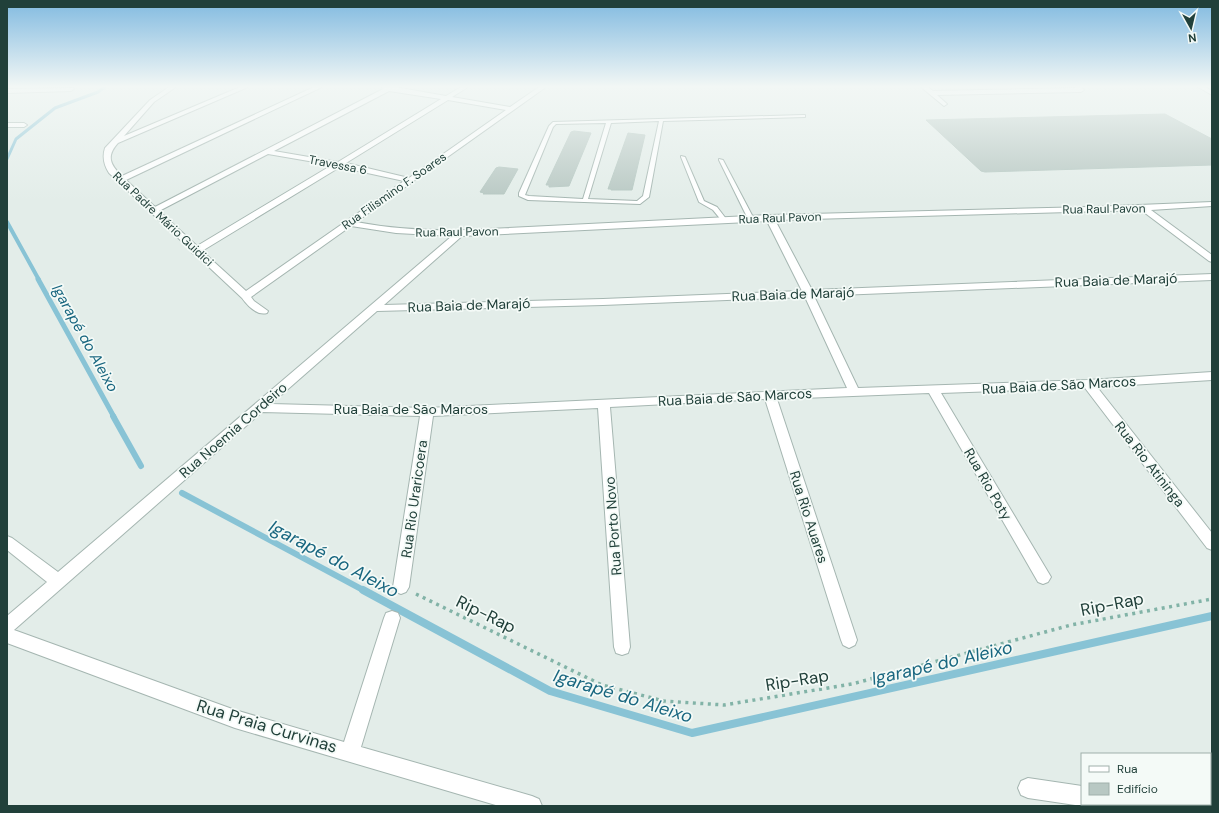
<svg xmlns="http://www.w3.org/2000/svg" width="1219" height="813" font-family="'DM Sans',sans-serif">
  <style>
    .lines { fill: none; stroke-linecap: round; stroke-linejoin: round }
    .stream-far4 { stroke: #88c3d5; stroke-width: 3 }
    .stream-far3 { stroke: #88c3d5; stroke-width: 4 }
    .stream-far2 { stroke: #88c3d5; stroke-width: 5 }
    .stream-far1 { stroke: #88c3d5; stroke-width: 6 }
    .stream { stroke: #88c3d5; stroke-width: 8 }
    .building { fill: #b8c8c3; stroke: #b5c7c1 }
    .service-casing { stroke: #a5b6b1; stroke-width: 2 }
    .minor-casing { stroke: #a5b6b1; stroke-width: 2 }
    .path { stroke: #82b3a7; stroke-width: 3.5; stroke-dasharray: 3 4.5; stroke-linecap: butt }
    .service { fill: #fff; fill-rule: evenodd }
    .minor { fill: #fff; fill-rule: evenodd }
    .labels { text-anchor: middle; dominant-baseline: central; stroke-width: 3.5; stroke-linejoin: round; paint-order: stroke }
    .far-street-label { font-size: 12px; fill: #21403a; stroke: #f4faf7 }
    .street-label { font-size: 14px; fill: #21403a; stroke: #f4faf7 }
    .water-label { font-size: 15px; font-style: italic; fill: #18667f; stroke: #f4faf7 }
    .near-street-label { font-size: 17px; fill: #21403a; stroke: #f4faf7 }
    .near-water-label { font-size: 18px; font-style: italic; fill: #18667f; stroke: #f4faf7 }
  </style>
  <rect width="100%" height="100%" fill="#e3ede9"/>
  <g class="lines">
    <path class="stream-far4" d="M7,159l9,-20 39,-31 43,-16 7,-5"/>
    <path class="stream-far3" d="M7,222l32,58"/>
    <path class="stream-far2" d="M38,279l76,138"/>
    <path class="stream-far1" d="M113,416l28,50
      M182,493l183,98"/>
    <path class="stream" d="M363,590l187,101 142,42 520,-117"/>
  </g>
  <path class="building" d="M1165,114l47,25v26l-227,7 -4,-1 -55,-51z
    M574,131l17,2 -22,53 -20,1v-2h-3l25,-53z
    M628,133l17,2 -13,55h-21v-1h-3z
    M499,167l19,2 -14,25h-21l1,-1 -4,-1 16,-24z"/>
  <g class="lines">
    <g class="service-casing">
      <path id="service" d="M803,115h2v2l-142,4 -14,76 -9,7 -112,-4 -9,-4v-3l30,-67 4,-4zM659,121l-16,75 -6,5 -49,-2 23,-76zM606,123l-23,76 -54,-3 -4,-1 28,-68 3,-3z
        M681,156l4,1 19,44 13,6 10,13 -1,1h-4l-9,-11 -14,-8 -18,-45z
        M719,159l4,1 31,59 -1,1 -5,-1 -29,-59z"/>
    </g>
    <g class="minor-casing">
      <path id="minor" d="M169,87h7l-22,15 -30,34 116,-49h8l-130,56c-12,13 -8,22 4,33l192,-89h8l-196,93 29,27 228,-118 -1,-2h13l51,9 15,-9h7l-16,10 58,10 29,-20h7l-190,135c37,7 74,9 112,8l302,-15 320,-8 122,-5v4l-61,4 61,45v7l-3,-1 -68,-51 -366,10 37,70 400,-16v6l-398,16 44,92 230,-8 124,-8v8l-115,7 115,146v17l-5,-2 -122,-160 -144,5 107,179 3,5 -3,5 -5,2 -5,-2 -109,-189 -152,6 80,241 -2,5 -6,3 -6,-3 -2,-5 -76,-241 -155,8 20,240 -2,6 -6,2 -6,-2 -2,-6 -16,-239 -165,8 -24,171 -3,5 -5,2 -5,-2 -3,-5 27,-171 -158,-4 -248,218 221,80 109,32 40,-124 2,-5 6,-2 6,2 2,5 -39,129 171,49 7,3 3,7h-43l-264,-78 -228,-85v-27l40,-34 -40,-32v-14l5,2 46,34 394,-336 -56,-3 -45,-7 -100,71 3,4 14,10 -1,2c-10,3 -20,-8 -25,-15l-47,-44 -3,-1 -1,-3 -82,-77c-5,-8 -7,-16 -4,-25l45,-48zM389,91l52,8 -103,63 -64,-11zM448,100l58,10 -97,68 -63,-15zM268,154l64,11 -135,81 -38,-35zM340,167l64,14 -158,110 -44,-40zM767,221l35,70 -199,8 -219,6 78,-69zM805,297l42,91 -420,20 -156,-4 106,-93 226,-6z
        M921,87h7l5,4 143,-3 -1,-1h6l3,3 -3,2 -144,3 10,9 -3,2z
        M1198,87h7l7,4v4z
        M73,88l1,1 -3,2 -64,2v-4z
        M7,123h17l3,2 -3,2h-17z
        M1028,778l54,8v18h4l-4,2 -54,-8 -7,-3 -3,-7 3,-7z
        M1126,804h33l1,2h-33z"/>
    </g>
    <path class="path" d="M416,594l186,91 62,16 60,4 128,-21 219,-59 141,-26"/>
    <use href="#service" class="service"/>
    <use href="#minor" class="minor"/>
  </g>
  <linearGradient id="sky" x2="0" y2="1"><stop stop-color="#81bae0"/><stop offset="0.43" stop-color="#f2f7f5"/><stop offset="1" stop-color="#f2f7f5" stop-opacity="0"/></linearGradient>
  <rect width="1219" height="201" fill="url(#sky)"/>
  <g class="labels">
    <g class="far-street-label">
      <text transform="translate(338 165) rotate(11)">Travessa 6</text>
      <text transform="translate(394 191) rotate(-35)">Rua Filismino F. Soares</text>
      <text transform="translate(1104 209) rotate(-1)">Rua Raul Pavon</text>
      <text transform="translate(780 218) rotate(-2)">Rua Raul Pavon</text>
      <text transform="translate(163 219) rotate(43)">Rua Padre Mário Guidici</text>
      <text transform="translate(457 232) rotate(-1)">Rua Raul Pavon</text>
    </g>
    <g class="street-label">
      <text transform="translate(1116 280) rotate(-2)">Rua Baia de Marajó</text>
      <text transform="translate(793 294) rotate(-2)">Rua Baia de Marajó</text>
      <text transform="translate(469 305) rotate(-2)">Rua Baia de Marajó</text>
      <text transform="translate(1059 385) rotate(-3)">Rua Baia de São Marcos</text>
      <text transform="translate(735 397) rotate(-3)">Rua Baia de São Marcos</text>
      <text x="411" y="409">Rua Baia de São Marcos</text>
      <text transform="translate(233 430) rotate(-41)">Rua Noemia Cordeiro</text>
      <text transform="translate(1150 464) rotate(52)">Rua Rio Atininga</text>
      <text transform="translate(988 484) rotate(60)">Rua Rio Poty</text>
      <text transform="translate(414 499) rotate(-82)">Rua Rio Uraricoera</text>
      <text transform="translate(809 517) rotate(72)">Rua Rio Auares</text>
      <text transform="translate(613 526) rotate(-94)">Rua Porto Novo</text>
    </g>
    <g class="water-label">
      <text transform="translate(85 338) rotate(61)">Igarapé do Aleixo</text>
    </g>
    <g class="near-street-label">
      <text transform="translate(1112 604) rotate(-11)">Rip-Rap</text>
      <text transform="translate(486 614) rotate(26)">Rip-Rap</text>
      <text transform="translate(797 680) rotate(-9)">Rip-Rap</text>
      <text transform="translate(267 726) rotate(17)">Rua Praia Curvinas</text>
    </g>
    <g class="near-water-label">
      <text transform="translate(334 559) rotate(28)">Igarapé do Aleixo</text>
      <text transform="translate(942 663) rotate(-13)">Igarapé do Aleixo</text>
      <text transform="translate(623 696) rotate(17)">Igarapé do Aleixo</text>
    </g>
  </g>
  <rect width="1219" height="813" fill="none" stroke="#21403a" stroke-width="16"/>
  <rect x="1081" y="753" width="130" height="52" fill="#f4faf7" stroke="#a0b0ab"/>
  <rect x="1089" y="766" width="20" height="6" fill="#ffffff" stroke="#a0b0ab"/>
  <text x="1117" y="773" font-size="12" fill="#21403a">Rua</text>
  <rect x="1089" y="783" width="20" height="12" fill="#b8c8c3" stroke="#a0b0ab"/>
  <text x="1117" y="793" font-size="12" fill="#21403a">Edifício</text>
  <g transform="translate(1191 28) rotate(172)" stroke="#f4faf7" stroke-width="3" paint-order="stroke">
  <path d="M0-3L7 15L0 10L-7 15Z" fill="#21403a"/>
  <text y="-6" font-size="11" font-weight="bold" text-anchor="middle" fill="#21403a">N</text>
  </g>
</svg>
